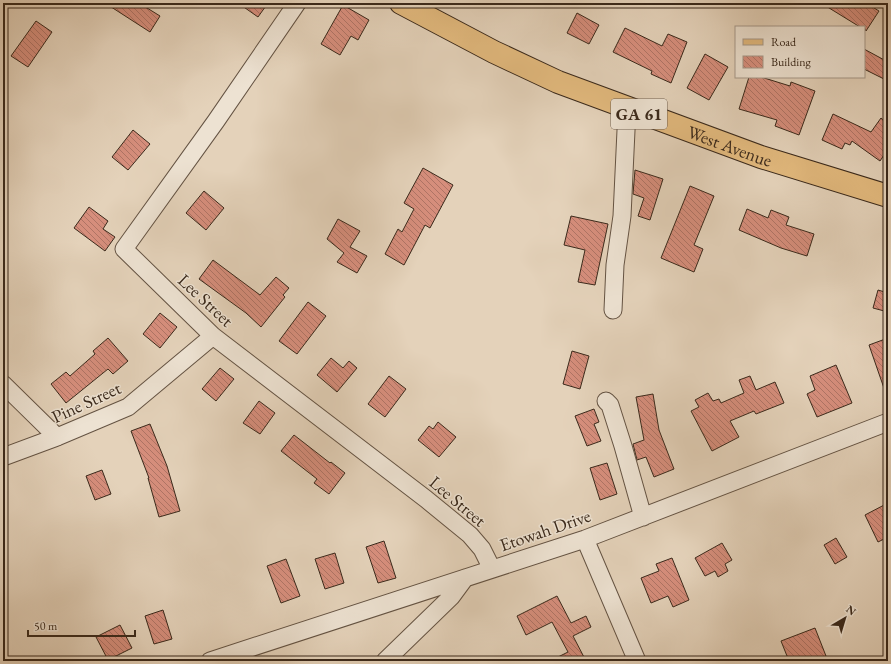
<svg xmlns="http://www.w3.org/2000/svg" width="891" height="664" font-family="'EB Garamond',serif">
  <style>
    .building { fill: url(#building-back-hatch); stroke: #3a291b }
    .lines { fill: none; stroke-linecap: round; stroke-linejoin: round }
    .minor-casing { stroke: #645343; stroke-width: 19 }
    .major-casing { stroke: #3a291b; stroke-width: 24 }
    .minor { stroke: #ede2d2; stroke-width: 17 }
    .major { stroke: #e2b97d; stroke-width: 22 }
    .labels { text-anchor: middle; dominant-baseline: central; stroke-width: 3; stroke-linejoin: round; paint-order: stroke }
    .shield { fill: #ede2d2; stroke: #706052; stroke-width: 1 }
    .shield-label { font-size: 17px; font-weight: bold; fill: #3a291b }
    .street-label { font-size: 18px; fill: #3a291b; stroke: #ede2d2 }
  </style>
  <defs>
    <pattern id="building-back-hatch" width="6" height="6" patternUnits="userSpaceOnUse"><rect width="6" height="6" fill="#d68e7c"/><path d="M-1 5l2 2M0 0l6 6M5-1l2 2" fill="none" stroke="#af7465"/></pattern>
  </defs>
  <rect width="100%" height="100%" fill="#e4d2ba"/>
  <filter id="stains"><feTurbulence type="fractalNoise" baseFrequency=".005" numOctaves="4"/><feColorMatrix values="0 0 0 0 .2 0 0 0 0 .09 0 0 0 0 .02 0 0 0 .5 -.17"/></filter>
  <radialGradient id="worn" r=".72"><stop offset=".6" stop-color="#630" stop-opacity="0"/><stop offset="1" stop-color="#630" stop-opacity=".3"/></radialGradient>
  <path class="building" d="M105,3h34l21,13 -10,16z
    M238,3h30l-10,14z
    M821,3h45l13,8 -13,20 -2,-4h-4z
    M343,5l26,15 -11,20 -7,-4 -11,19 -19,-11z
    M577,13l22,12 -10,19 -22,-11z
    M36,21l16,11 -24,35 -17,-11z
    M625,28l37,18 6,-12 19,8 -16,41 -20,-9 1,-3 -39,-19z
    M864,49l24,13v9l-4,8 -20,-10z
    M705,54l23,13 -19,33 -22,-12z
    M749,77h12l29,9 1,-4 24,9 -16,44 -24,-9 2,-6 -38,-11z
    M833,114l38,18 10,-14 7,6v25l-8,12 -28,-20 -2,4 -5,-2 -3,6 -20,-9z
    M133,130l17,14 -22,26 -16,-13z
    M423,168l30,17 -23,43 -5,-3 -21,40 -19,-11 13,-25 4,3 12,-23 -10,-6z
    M635,170l28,9 -13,41 -12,-4 6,-18 -11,-4z
    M690,186l24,10 -20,49 9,4 -9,23 -33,-14z
    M204,191l20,17 -18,22 -20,-17z
    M89,207l19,14 -5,8 12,8 -10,14 -31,-23z
    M747,209l21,9 3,-8 18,7 -3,8 28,9 -7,22 -26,-8 -42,-18z
    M571,216l37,8 -13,61 -17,-3 7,-32 -21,-5z
    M338,219l22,12 -10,16 17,9 -10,17 -20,-11 7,-9 -17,-14z
    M213,260l47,35 16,-18 13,11 -6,7 2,2 -24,30 -15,-14 -47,-34z
    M878,290l10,3v19l-15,-4z
    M308,302l18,14 -29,38 -18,-13z
    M160,313l17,14 -17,21 -17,-14z
    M108,338l20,23 -15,13 -5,-5 -42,34 -15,-19 15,-12 4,4 25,-22 -2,-3z
    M888,338v56h-2l-17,-49z
    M572,351l17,5 -9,33 -17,-5z
    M331,358l12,10 6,-7 8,7 -20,24 -20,-17z
    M836,365l16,38 -35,14 -10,-23 8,-4 -5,-14z
    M220,368l14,11 -18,22 -14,-12z
    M389,376l17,13 -21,28 -17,-13z
    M750,376l6,14 19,-8 9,21 -28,11 -2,-3 -24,10 9,16 -27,14 -21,-40 8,-4 -4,-7 13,-7 5,8 6,-2 2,4 23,-10 -5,-13z
    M653,394l6,36 15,39 -20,8 -8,-20 -9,3 -4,-16 11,-4 -8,-43z
    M259,401l16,12 -15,21 -17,-11z
    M594,409l5,13 -5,2 7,17 -14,5 -12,-30z
    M438,422l18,15 -17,20 -21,-17 11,-14 4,3z
    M150,424l17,42 13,45 -21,6 -11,-39h1l-18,-47z
    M294,435l36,28 1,-1 14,11 -16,21 -15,-11 3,-4 -36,-28z
    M607,463l10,31 -17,6 -10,-32z
    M102,470l9,24 -16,6 -9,-24z
    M888,503v34l-10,5 -13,-27z
    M836,538l11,19 -12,7 -11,-19z
    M384,541l12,37 -18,5 -12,-36z
    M722,543l10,17 -7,4 3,7 -10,6 -3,-6 -10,5 -10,-18z
    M335,553l9,30 -19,6 -10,-30z
    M672,558l17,42 -16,7 -5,-11 -17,7 -10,-25 18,-7 -3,-7z
    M286,559l14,37 -19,7 -14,-37z
    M557,596l14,27 15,-7 5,11 -18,9 13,25h-36l18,-9 -16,-30 -26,13 -9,-19z
    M163,610l9,29 -18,5 -9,-28z
    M120,625l12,23 -24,12 -12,-23z
    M815,628l11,28 -12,5h-25l-8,-20z"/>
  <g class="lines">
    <g class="minor-casing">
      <path id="minor" d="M297,3l-81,118 -92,128 89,87 213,163 44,36 12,14 10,20
        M613,310l2,-45 7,-49 5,-107
        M3,384l54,53
        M606,401l4,4 13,41 20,71
        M3,457l54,-20 71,-30 85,-71
        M585,539l52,122
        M210,661l375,-122 303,-117
        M385,661l66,-64 14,-19"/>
    </g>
    <g class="major-casing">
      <g id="major">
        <path id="s1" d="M401,3l93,49 64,30 203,75 127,39"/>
      </g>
    </g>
    <use href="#minor" class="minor"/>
    <use href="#major" class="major"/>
  </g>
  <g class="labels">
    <rect class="shield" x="611" y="99" width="56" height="30" rx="3"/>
    <g class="shield-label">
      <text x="639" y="114">GA 61</text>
    </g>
    <g class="street-label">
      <text stroke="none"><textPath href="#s1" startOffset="359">West Avenue</textPath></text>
      <text transform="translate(206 300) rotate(43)">Lee Street</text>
      <text transform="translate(86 402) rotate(-25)">Pine Street</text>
      <text transform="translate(458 501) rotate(40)">Lee Street</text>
      <text transform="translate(545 530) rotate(-19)">Etowah Drive</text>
    </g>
  </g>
  <rect width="891" height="664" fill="none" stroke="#e4d2ba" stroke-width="16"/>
  <rect x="4" y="4" width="883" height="656" fill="none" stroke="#3a291b" stroke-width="2"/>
  <rect x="8" y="8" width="875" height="648" fill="none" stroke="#3a291b"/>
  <rect x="735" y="26" width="130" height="52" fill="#ede2d2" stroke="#a59889"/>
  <rect x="743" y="39" width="20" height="6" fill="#e2b97d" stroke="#a59889"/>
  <text x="771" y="46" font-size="12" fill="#3a291b">Road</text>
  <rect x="743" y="56" width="20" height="12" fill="url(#building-back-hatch)" stroke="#a59889"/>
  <text x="771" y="66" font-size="12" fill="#3a291b">Building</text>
  <g transform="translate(845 618) rotate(38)" stroke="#ede2d2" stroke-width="3" paint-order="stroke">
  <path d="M0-3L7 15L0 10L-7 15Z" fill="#3a291b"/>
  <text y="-6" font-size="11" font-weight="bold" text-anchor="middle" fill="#3a291b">N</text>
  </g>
  <path d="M28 630v6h107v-6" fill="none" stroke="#3a291b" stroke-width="2"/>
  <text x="34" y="630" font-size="12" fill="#3a291b" stroke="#ede2d2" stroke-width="3" paint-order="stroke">50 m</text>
  <rect width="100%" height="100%" filter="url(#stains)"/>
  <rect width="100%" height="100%" fill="url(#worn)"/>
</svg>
